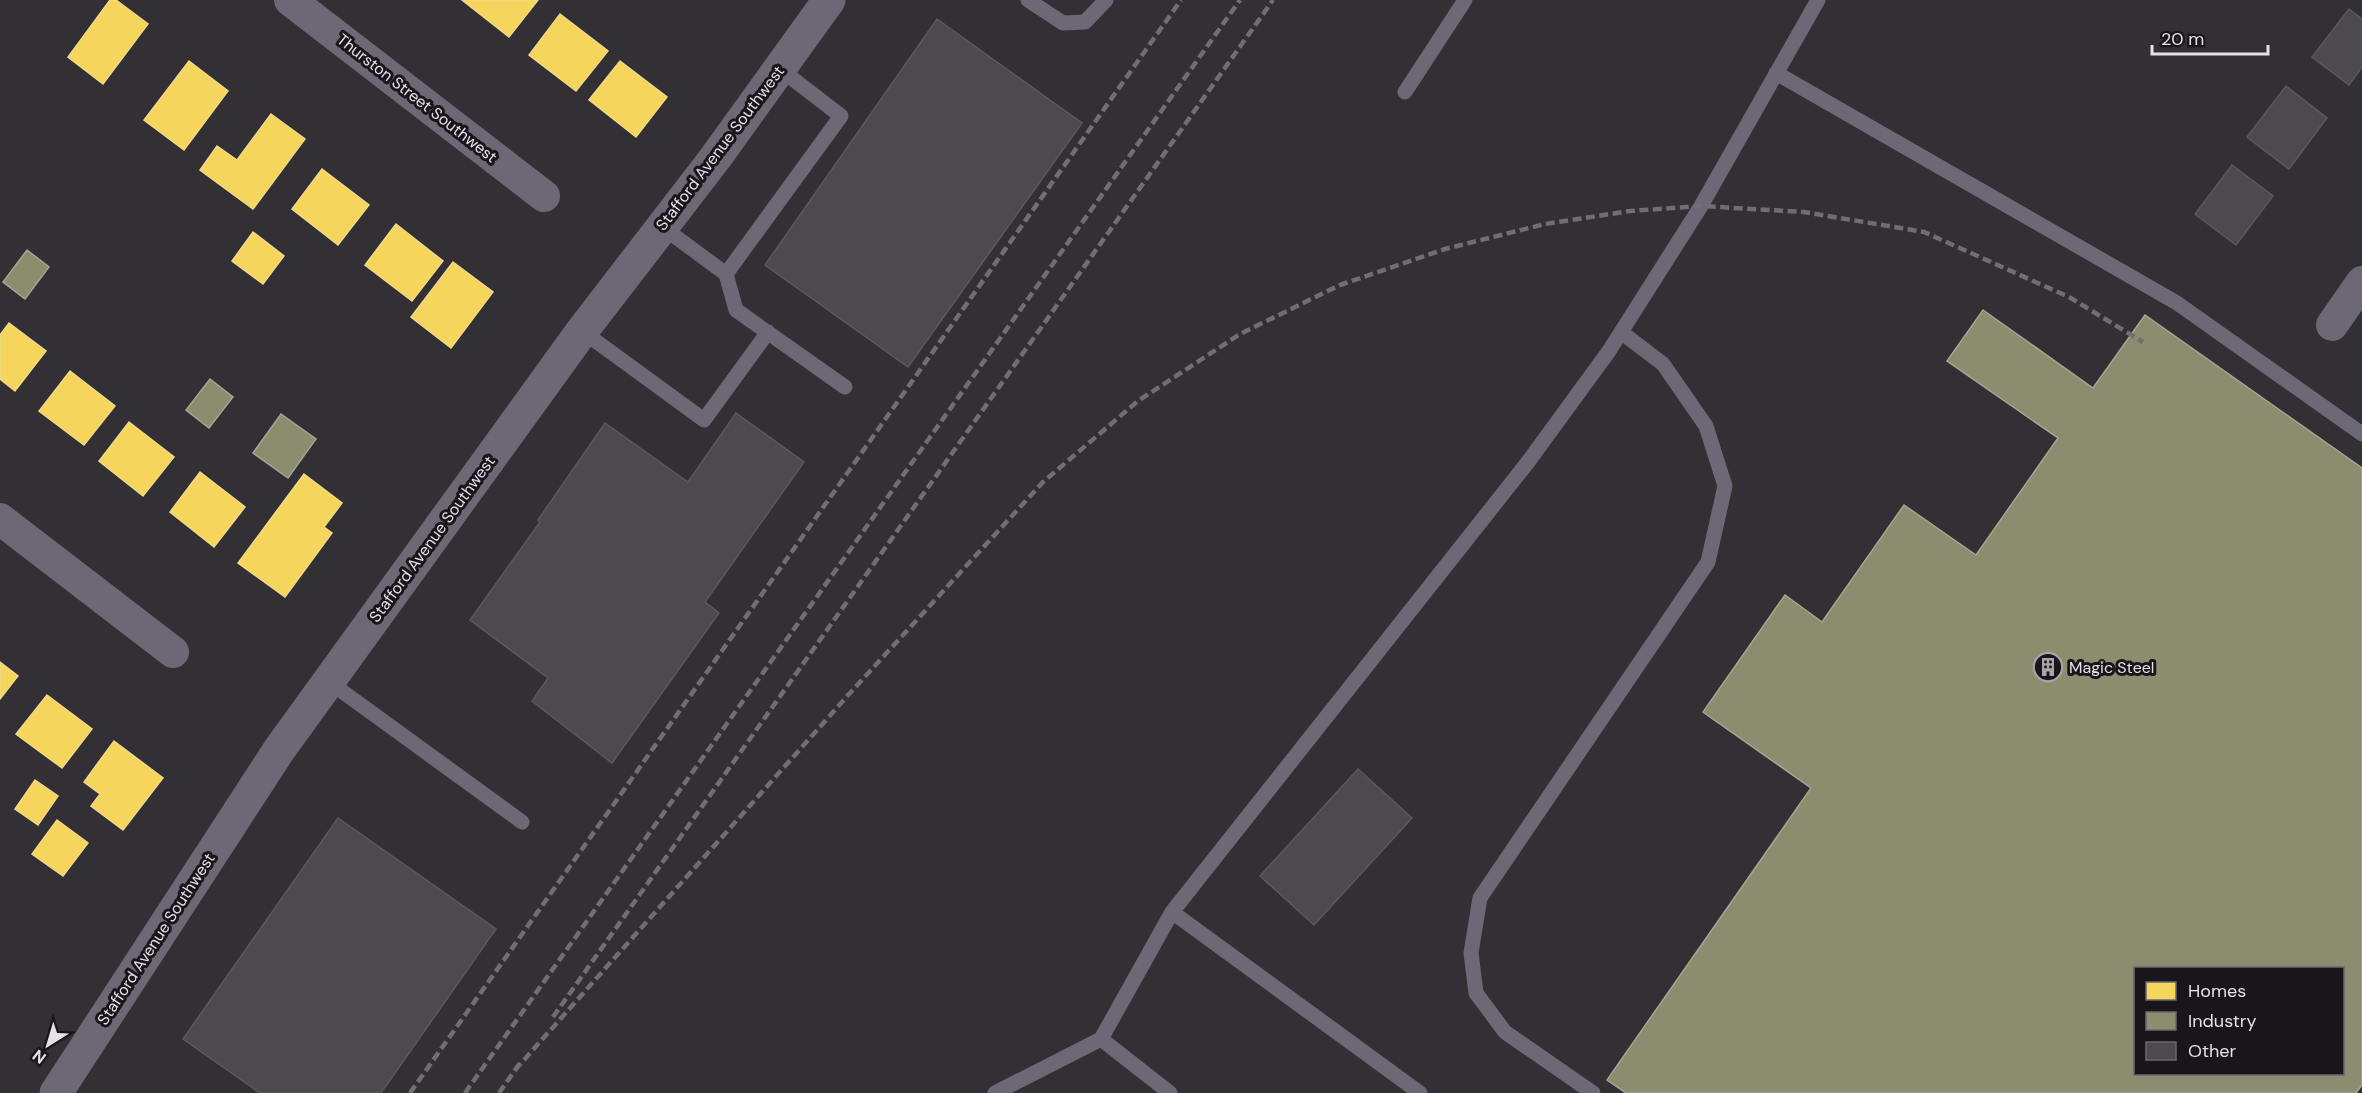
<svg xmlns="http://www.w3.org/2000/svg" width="2362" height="1093" font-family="'DM Sans',sans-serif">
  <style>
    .homes { fill: #f6d55c; stroke: #f1d986; stroke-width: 1.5 }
    .industry { fill: #8c8c6e; stroke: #a6a693; stroke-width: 1.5; fill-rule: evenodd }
    .building { fill: #4c4a4e; stroke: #5b595e; stroke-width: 1.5 }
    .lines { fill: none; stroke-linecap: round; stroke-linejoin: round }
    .service { stroke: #6e6776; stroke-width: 15 }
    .minor { stroke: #6e6776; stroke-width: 32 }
    .tertiary { stroke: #6e6776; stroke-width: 33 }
    .rail { stroke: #726c76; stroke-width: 4.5; stroke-dasharray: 9 4.5; stroke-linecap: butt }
    .labels { text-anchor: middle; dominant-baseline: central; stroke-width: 6; stroke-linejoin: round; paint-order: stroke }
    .street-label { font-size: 16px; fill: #e4e1e8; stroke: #18161b }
    .poi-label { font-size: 16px; fill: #e4e1e8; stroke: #18161b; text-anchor: start }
  </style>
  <rect width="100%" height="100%" fill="#322f35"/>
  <path class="homes" d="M110,0h6l32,24 -45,60 -35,-27z
    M462,0h76l-29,37z
    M560,14l48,37 -32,40 -47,-36z
    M189,61l39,30 -44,59 -40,-30z
    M620,61l47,36 -31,40 -47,-37z
    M271,114l34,25 -52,70 -53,-39 17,-24 20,14z
    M322,169l47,36 -31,40 -46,-36z
    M396,224l47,37 -31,40 -47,-36z
    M253,232l31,24 -21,28 -31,-23z
    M453,262l40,30 -42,56 -40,-31z
    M9,323l37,28 -31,40 -15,-12v-44z
    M70,371l45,35 -31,39 -45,-34z
    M129,422l45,35 -31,39 -44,-35z
    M200,472l45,35 -31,40 -44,-35z
    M304,474l38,29 -18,24 8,6 -47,64 -47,-34z
    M0,662l18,14 -18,23z
    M47,695l45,34 -30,39 -46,-34z
    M114,741l49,37 -40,52 -32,-24 9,-12 -16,-12z
    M35,780l23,16 -20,29 -23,-16z
    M57,820l31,23 -25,33 -31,-22z"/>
  <path class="industry" d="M27,250l22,17 -24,32 -22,-17z
    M1983,310l110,78 52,-73 217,153v617l-6,8h-730l-19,-13 204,-292 -108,-76 82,-117 37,27 82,-117 72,50 82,-117 -111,-77zM2136,968h206v106h-206z
    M210,379l23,18 -24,31 -23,-18z
    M281,414l35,25 -28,39 -35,-25z"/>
  <path class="building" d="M2349,9l13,10v48l-13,18 -37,-28z
    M937,19l145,104 -174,244 -143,-102z
    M2286,86l41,32 -38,51 -42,-32z
    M2232,165l41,31 -37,49 -41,-31z
    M736,413l68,49 -99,140 14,11 -107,150 -80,-62 16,-23 -78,-58 70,-98 -2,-2 67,-97 83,59z
    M1358,769l54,49 -98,107 -54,-49z
    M338,818l158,111 -115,164h-121l-77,-54z"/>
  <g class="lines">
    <path class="service" d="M1028,0l35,23 22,-1 21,-22
      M1776,73l401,230 185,131
      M1405,92l60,-92
      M661,226l65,48 10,36 109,77
      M726,274l115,-158 -61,-47
      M582,331l122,89 64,-88
      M328,681l194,141
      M1172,912l248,181
      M995,1093l106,-54
      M1170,1093l-69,-54 71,-127 356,-450 81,-111 92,-145 117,-206
      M1593,1093l-88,-61 -29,-39 -5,-40 9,-55 228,-336 17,-76 -19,-60 -43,-62 -42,-32"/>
    <path class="minor" d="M290,0l254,196
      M2332,325l30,-43
      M0,519l173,133"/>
    <path class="tertiary" d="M56,1093l223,-343 303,-419 134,-174 113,-157"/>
    <path class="rail" d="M553,1017l720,-1017
      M515,1070l335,-377 193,-211 95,-81 102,-67 100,-49 105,-36 100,-25 85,-13 71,-5 103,6 120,20 145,65 74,45
      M410,1093l771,-1093
      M465,1093l775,-1093
      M499,1093l21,-30"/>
  </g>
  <defs>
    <g id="building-ring" transform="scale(1.5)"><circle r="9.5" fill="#18161b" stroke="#a6a3a9" stroke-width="1.5"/><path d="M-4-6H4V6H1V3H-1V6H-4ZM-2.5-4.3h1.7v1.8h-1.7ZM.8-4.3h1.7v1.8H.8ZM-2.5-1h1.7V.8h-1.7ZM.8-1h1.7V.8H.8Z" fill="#a6a3a9"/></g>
  </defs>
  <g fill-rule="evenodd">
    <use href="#building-ring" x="2048" y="667"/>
  </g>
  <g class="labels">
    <g class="street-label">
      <text transform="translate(417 98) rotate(38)">Thurston Street Southwest</text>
      <text transform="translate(720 148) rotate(-53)">Stafford Avenue Southwest</text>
      <text transform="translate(432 539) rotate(-54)">Stafford Avenue Southwest</text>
      <text transform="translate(156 939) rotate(-57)">Stafford Avenue Southwest</text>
    </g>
    <g class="poi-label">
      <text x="2069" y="667">Magic Steel</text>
    </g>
  </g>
  <rect x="2134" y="967" width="210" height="108" fill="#18161b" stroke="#6a676d" stroke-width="1.5"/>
  <rect x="2146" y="982" width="30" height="18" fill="#f6d55c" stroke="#6a676d" stroke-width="1.5"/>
  <text x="2188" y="997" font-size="18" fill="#e4e1e8">Homes</text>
  <rect x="2146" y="1012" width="30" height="18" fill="#8c8c6e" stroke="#6a676d" stroke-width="1.5"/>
  <text x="2188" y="1027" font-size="18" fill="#e4e1e8">Industry</text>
  <rect x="2146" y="1042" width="30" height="18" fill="#4c4a4e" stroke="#6a676d" stroke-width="1.5"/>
  <text x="2188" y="1057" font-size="18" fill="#e4e1e8">Other</text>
  <g transform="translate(48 1045) rotate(217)" stroke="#18161b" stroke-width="4.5" paint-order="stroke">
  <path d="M0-4.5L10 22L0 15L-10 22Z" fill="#e4e1e8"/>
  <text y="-9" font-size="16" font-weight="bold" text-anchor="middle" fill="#e4e1e8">N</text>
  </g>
  <path d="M2152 45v9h116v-9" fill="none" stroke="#e4e1e8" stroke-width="3"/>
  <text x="2161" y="45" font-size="18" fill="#e4e1e8" stroke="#18161b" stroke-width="4.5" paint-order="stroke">20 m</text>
</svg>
